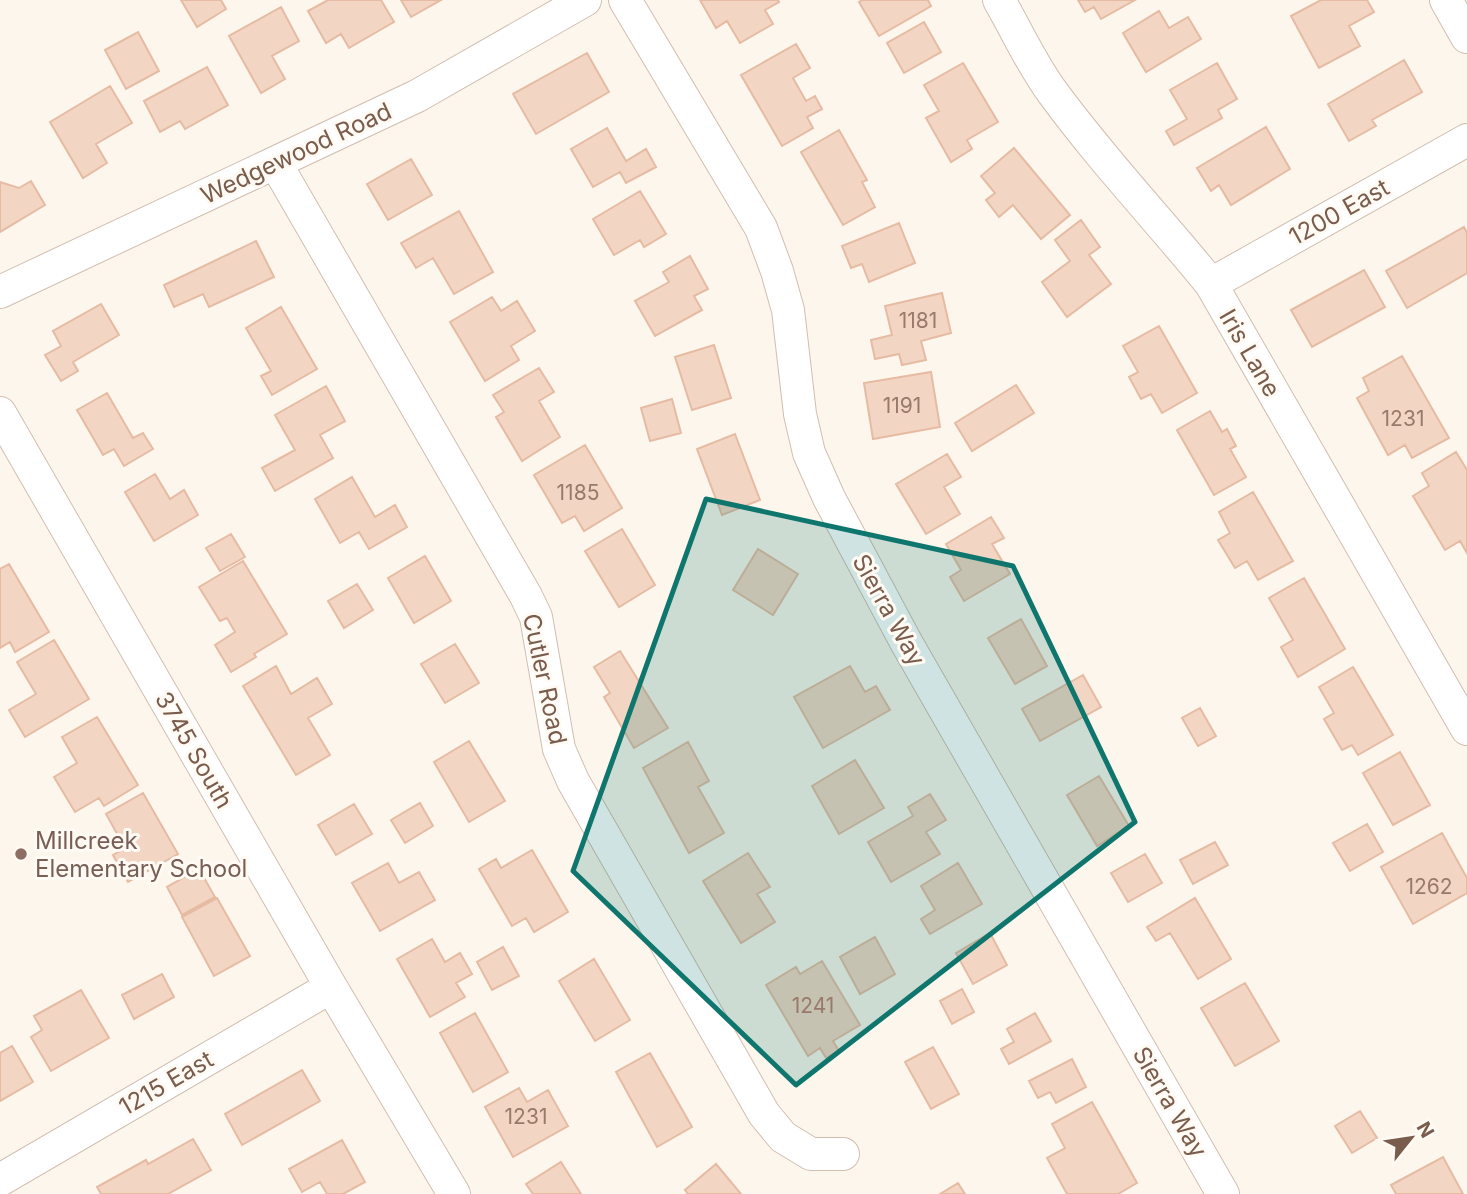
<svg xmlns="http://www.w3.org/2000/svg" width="1467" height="1194" font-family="Inter,sans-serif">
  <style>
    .building { fill: #f3d5c3; stroke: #e6bba3; stroke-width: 2 }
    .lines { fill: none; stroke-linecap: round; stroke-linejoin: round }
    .street-casing { stroke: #d1beb0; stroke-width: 34 }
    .street { stroke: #fff; stroke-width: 32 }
    .marked { fill: #0f766e; fill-opacity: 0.2; stroke: #0f766e; stroke-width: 5; stroke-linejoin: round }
    .education-dot { fill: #8d6e63; stroke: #fffaf3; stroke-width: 2.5 }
    .labels { text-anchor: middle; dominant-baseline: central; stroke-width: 6; stroke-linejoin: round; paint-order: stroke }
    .number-label { font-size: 21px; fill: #987a6a }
    .street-label { font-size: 24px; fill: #7a5c4d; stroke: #fffaf3 }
    .education-label { font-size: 24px; fill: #785e54; stroke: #fffaf3; text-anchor: start }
  </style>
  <rect width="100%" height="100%" fill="#fdf6ec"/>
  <path class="building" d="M181,0h40l5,9 -29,18z
    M328,0h53l13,22 -45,26 -8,-14 -15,9 -18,-32z
    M401,0h40l-30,17z
    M700,0h78l1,2 -14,8 8,14 -33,19 -13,-22 -11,7z
    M862,0h66l3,6 -52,30 -20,-34z
    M1078,0h57l-34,19 -7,-12 -9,5z
    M1321,0h46l7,12 -25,14 11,20 -41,22 -28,-52z
    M281,7l18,34 -27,15 13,23 -24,14 -32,-57z
    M1159,11l10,17 19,-11 13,22 -55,33 -23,-39z
    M924,22l17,30 -37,21 -17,-30z
    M138,32l21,39 -33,18 -21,-39z
    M796,44l14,24 -17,10 13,23 9,-5 7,13 -15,8 6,11 -31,18 -41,-71z
    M587,53l22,39 -73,42 -23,-40z
    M1404,60l18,32 -50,28 4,6 -27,15 -21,-37z
    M963,63l35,59 -31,18 5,9 -21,13 -25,-44 13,-7 -15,-26z
    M1217,63l20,36 -19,11 4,8 -48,27 -8,-14 21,-12 -17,-29z
    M207,67l21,38 -43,24 -5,-8 -20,11 -16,-31z
    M110,86l22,37 -36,21 11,19 -24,15 -33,-56z
    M1266,127l24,42 -59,36 -12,-20 -8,6 -14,-23z
    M607,128l19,33 20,-12 10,18 -30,16 -6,-11 -27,15 -22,-38z
    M839,130l28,50 -5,2 13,25 -32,18 -42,-73z
    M1014,148l56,67 -29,24 -28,-34 -14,12 -13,-17 9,-7 -14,-17z
    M411,159l21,36 -44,25 -21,-36z
    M31,181l14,24 -45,27v-50l19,6z
    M640,191l26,43 -22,13 -4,-7 -26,15 -21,-36z
    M459,211l34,61 -39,22 -21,-36 -17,10 -15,-25z
    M1081,220l19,27 -11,8 22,29 -44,33 -25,-35 28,-21 -15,-21z
    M899,223l16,40 -46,19 -7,-18 -11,4 -9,-22z
    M1464,227l3,6v40l-60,35 -21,-37z
    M256,241l18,36 -65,30 -6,-13 -29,13 -10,-22z
    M690,256l18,33 -14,7 8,14 -47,26 -20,-35 34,-19 -6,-10z
    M1364,270l21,37 -73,40 -21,-37z
    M942,293l9,40 -30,8 5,19 -24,5 -3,-11 -24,5 -4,-19 21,-5 -7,-29z
    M492,297l9,14 16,-10 18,30 -24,15 8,14 -34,21 -35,-59z
    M101,304l18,31 -46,27 5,9 -17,10 -16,-26 16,-9 -8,-15z
    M281,307l36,62 -45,26 -11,-19 10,-5 -25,-43z
    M1159,326l38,67 -35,20 -11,-19 -10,5 -12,-22 9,-5 -15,-26z
    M714,345l17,53 -39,12 -17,-53z
    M1402,356l47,82 -37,20 -7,-13 -17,10 -31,-57 12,-7 -6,-13z
    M539,368l15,24 -15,9 21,36 -38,24 -26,-44 8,-5 -11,-17z
    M931,372l9,55 -67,12 -9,-56z
    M1016,385l18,28 -62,38 -17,-28z
    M326,386l19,35 -25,14 13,23 -58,33 -13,-23 33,-18 -20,-35z
    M107,393l26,45 10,-5 10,16 -29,17 -10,-17 -11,6 -26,-45z
    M672,399l9,34 -31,8 -9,-33z
    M1210,411l12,21 5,-3 9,17 -6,3 16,28 -32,18 -37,-65z
    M735,434l25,66 -38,15 -25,-66z
    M585,445l37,63 -38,23 -9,-15 -13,7 -28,-48z
    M1456,452l11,18v83l-7,-12 -15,9 -32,-54 16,-10 -7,-13z
    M947,454l14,23 -17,10 16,27 -34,20 -30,-50z
    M155,474l15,25 14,-9 14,25 -44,26 -29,-49z
    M352,477l23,40 20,-12 12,22 -38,22 -10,-17 -19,11 -25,-44z
    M1253,492l40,69 -35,19 -11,-19 -12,7 -17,-28 12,-7 -11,-21z
    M991,517l13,21 -12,6 18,30 -46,27 -14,-24 11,-7 -15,-26z
    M622,529l33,56 -36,22 -34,-56z
    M231,534l14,23 -25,14 -14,-23z
    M758,549l40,25 -25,41 -40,-25z
    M425,556l26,45 -37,22 -26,-45z
    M243,561l44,73 -33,20 2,3 -25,15 -16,-27 20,-13 -8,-14 -7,3 -21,-34z
    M9,564l40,68 -34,20 -5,-10 -10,6v-79z
    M1304,578l41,71 -47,28 -17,-30 12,-7 -24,-42z
    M357,584l16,26 -29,18 -16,-27z
    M1021,619l26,47 -32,18 -27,-46z
    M54,640l35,59 -64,38 -16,-27 27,-16 -19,-32z
    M455,644l24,39 -34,20 -24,-39z
    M620,651l48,77 -34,20 -30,-51 6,-4 -16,-26z
    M276,666l15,28 26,-16 15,26 -24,14 22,37 -34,20 -53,-89z
    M850,666l15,26 11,-6 14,24 -67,38 -29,-51z
    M1353,667l40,68 -35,20 -6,-10 -10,5 -18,-31 10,-6 -15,-26z
    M1083,675l18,32 -61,34 -18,-32z
    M1200,708l16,28 -18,10 -16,-28z
    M97,717l41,68 -34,21 -5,-8 -24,14 -21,-35 23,-14 -15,-26z
    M469,741l36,60 -36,21 -35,-60z
    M688,742l21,39 -11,6 26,46 -35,20 -46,-85z
    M1400,752l30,53 -37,20 -30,-52z
    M855,760l29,48 -45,26 -27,-48z
    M1099,776l30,50 -32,20 -30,-51z
    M143,793l35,61 -50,28 -15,-27 12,-7 -19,-34z
    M930,794l16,26 -20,12 14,22 -49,28 -23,-40 45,-26 -5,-9z
    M420,803l13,23 -28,17 -14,-23z
    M354,804l18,30 -36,21 -18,-30z
    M1367,824l16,28 -33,19 -17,-28z
    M1442,833l25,45v15l-54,31 -32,-57z
    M1215,842l13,23 -35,19 -13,-24z
    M532,850l36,62 -34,20 -8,-14 -14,8 -33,-57 17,-10 5,9z
    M748,853l22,34 -13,7 18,28 -34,21 -38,-62z
    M1145,854l17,29 -34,19 -17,-29z
    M388,863l11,20 20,-11 16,28 -55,31 -28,-48z
    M958,863l24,41 -52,30 -9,-15 14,-9 -14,-24z
    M199,869l16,28 -33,18 -15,-28z
    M217,898l33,58 -36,20 -32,-59z
    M1195,898l36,61 -33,20 -28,-46 -14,8 -9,-14z
    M990,933l17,32 -34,19 -17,-31z
    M875,937l20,37 -35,20 -20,-37z
    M432,939l13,23 15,-9 12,21 -16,9 9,14 -35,20 -33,-58z
    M503,947l16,29 -27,14 -15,-28z
    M594,959l36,61 -35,21 -36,-60z
    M822,961l38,64 -27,16 6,10 -13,7 -6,-10 -12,8 -42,-71 30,-18 4,7z
    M162,974l12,23 -40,22 -12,-24z
    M1245,983l34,58 -44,25 -34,-58z
    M962,989l12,23 -22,12 -12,-23z
    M81,990l28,48 -58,33 -20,-34 11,-7 -8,-14z
    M475,1013l33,59 -35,20 -33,-59z
    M1035,1013l16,28 -42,23 -8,-15 13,-7 -7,-13z
    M12,1046l21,36 -33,19v-48z
    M933,1047l26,47 -28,15 -26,-47z
    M650,1053l42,74 -35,20 -41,-75z
    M1072,1059l14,28 -30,16 -6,-11 -12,6 -9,-17z
    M302,1070l18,31 -78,44 -17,-31z
    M519,1088l8,14 21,-12 20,36 -55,31 -28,-50z
    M1092,1102l45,81 -19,11h-51l-20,-36 18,-10 -13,-24z
    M1360,1111l17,27 -25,15 -17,-27z
    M193,1139l18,31 -43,24h-67l-4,-7 49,-27 2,4z
    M342,1140l23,42 -22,12h-16l-7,-12 -18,10 -13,-23z
    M1443,1157l20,37h-67l-5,-9z
    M561,1162l20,32h-48l-7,-10z
    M716,1164l25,30h-53l-3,-4z
    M958,1183l7,11h-25z"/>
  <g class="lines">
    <g class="street-casing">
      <path id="street" d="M625,0l136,228 16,43 11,39 12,104 9,39 20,45 77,144 317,552
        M999,0c18,31 33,65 54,93 49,67 106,127 158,191l256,445
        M1446,0l21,37
        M276,164l250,432 10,21 23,132 14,32 191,333 19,23 28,17h32
        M1211,284l256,-144
        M0,292l417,-196 168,-96
        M0,413l331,574 123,207
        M0,1180l331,-193"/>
    </g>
    <use href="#street" class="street"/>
  </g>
  <path class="marked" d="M706,499l307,67 122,256 -339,263 -223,-214z"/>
  <circle class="education-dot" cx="21" cy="854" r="7"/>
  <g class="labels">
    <g class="number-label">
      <text x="918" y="320">1181</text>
      <text x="902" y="405">1191</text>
      <text x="1403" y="418">1231</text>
      <text x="578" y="492">1185</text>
      <text x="1429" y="886">1262</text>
      <text x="813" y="1005">1241</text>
      <text x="526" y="1116">1231</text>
    </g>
    <g class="street-label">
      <text transform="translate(296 153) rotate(-25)">Wedgewood Road</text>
      <text transform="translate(1339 212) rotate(-29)">1200 East</text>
      <text transform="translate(1250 353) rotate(60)">Iris Lane</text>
      <text transform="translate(889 610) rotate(61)">Sierra Way</text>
      <text transform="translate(545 679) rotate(78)">Cutler Road</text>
      <text transform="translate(194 750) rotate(60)">3745 South</text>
      <text transform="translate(166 1083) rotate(-30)">1215 East</text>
      <text transform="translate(1170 1102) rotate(60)">Sierra Way</text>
    </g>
    <g class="education-label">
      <text x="35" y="840">Millcreek<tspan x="35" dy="28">Elementary School</tspan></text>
    </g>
  </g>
  <g transform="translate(1411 1138) rotate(60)" stroke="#fffaf3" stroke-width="5" paint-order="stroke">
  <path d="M0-5L12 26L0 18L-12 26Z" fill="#7a5c4d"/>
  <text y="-10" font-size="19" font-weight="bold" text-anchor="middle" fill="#7a5c4d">N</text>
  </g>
</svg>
